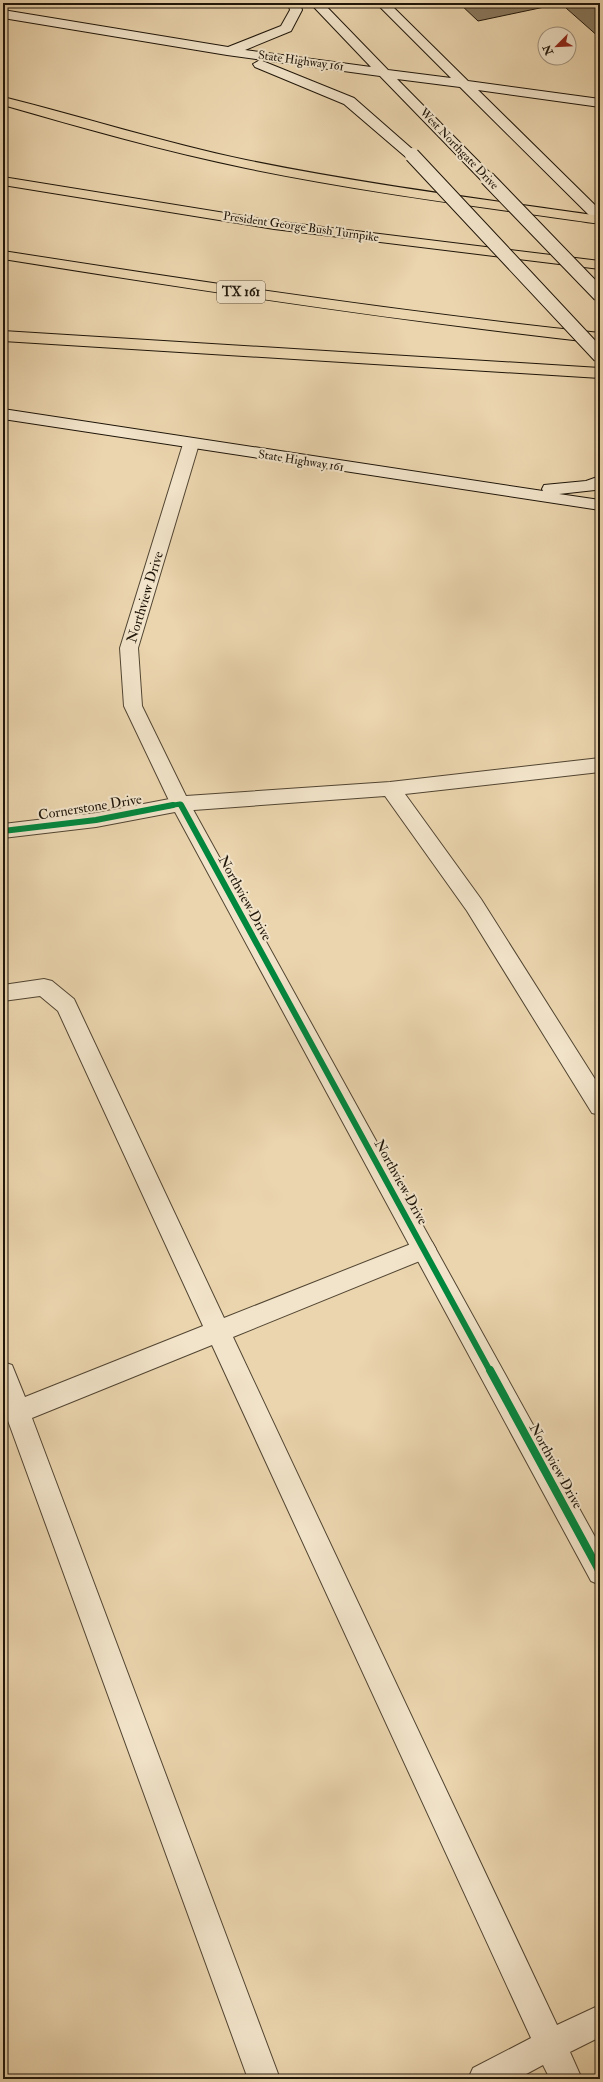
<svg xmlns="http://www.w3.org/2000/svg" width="603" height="2082" font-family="'IM FELL Double Pica',serif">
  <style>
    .building { fill: #89795f; stroke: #1e1509 }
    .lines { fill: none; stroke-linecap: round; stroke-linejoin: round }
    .lane-casing { stroke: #514532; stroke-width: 2 }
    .street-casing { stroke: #514532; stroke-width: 2 }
    .secondary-casing { stroke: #1e1509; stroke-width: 2 }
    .highway-casing { stroke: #1e1509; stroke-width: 2 }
    .lane { fill: #f2e4ca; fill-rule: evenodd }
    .street { fill: #f2e4ca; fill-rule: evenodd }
    .secondary { fill: #f2e4ca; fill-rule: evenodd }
    .highway { fill: #ebd5ae; fill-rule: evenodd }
    .secondary-bridge-casing { stroke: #1e1509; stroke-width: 16; stroke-linecap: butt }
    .secondary-bridge { stroke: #f2e4ca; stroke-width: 14 }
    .cycleway-far2-casing { stroke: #f2e4ca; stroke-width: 7 }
    .cycleway-far1-casing { stroke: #f2e4ca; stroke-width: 8 }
    .cycleway-casing { stroke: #f2e4ca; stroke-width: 10 }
    .cycleway-far2 { stroke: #00873e; stroke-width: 5 }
    .cycleway-far1 { stroke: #00873e; stroke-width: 6 }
    .cycleway { stroke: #00873e; stroke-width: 8 }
    .labels { text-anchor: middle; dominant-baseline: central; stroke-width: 4; stroke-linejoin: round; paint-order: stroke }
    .far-street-label { font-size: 12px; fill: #1e1509; stroke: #f2e4ca }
    .shield { fill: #f2e4ca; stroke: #5e5343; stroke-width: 1 }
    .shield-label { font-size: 13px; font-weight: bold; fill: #1e1509 }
    .street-label { font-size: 14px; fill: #1e1509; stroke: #f2e4ca }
  </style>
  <rect width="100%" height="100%" fill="#ebd5ae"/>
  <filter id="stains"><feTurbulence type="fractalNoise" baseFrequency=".005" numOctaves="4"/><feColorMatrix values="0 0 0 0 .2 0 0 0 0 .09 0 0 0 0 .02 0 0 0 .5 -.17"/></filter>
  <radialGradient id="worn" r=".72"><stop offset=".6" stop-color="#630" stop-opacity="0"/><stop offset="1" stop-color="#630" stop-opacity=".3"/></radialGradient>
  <path class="building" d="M459,3h92l3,2 -76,16z
    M585,3h15v35l-34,-30z"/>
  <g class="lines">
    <g class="lane-casing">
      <path id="lane" d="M191,439l6,1 2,4 -61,204 4,58 44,90 204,-14 210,-24v14l-195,22 76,105 119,188v28l-8,-2 -125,-202 -82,-115 -205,15 -7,-2 -49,-103 -4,-58 63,-204 2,-4z
        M44,979l8,2 22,18 150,319 192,-76 8,-3 8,3 4,7 -4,7 -199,81 324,688 43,-20v32l-30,15 12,27h-32l-7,-14 -26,14h-49l5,-11 58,-30 -319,-693 -180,73 248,661h-32l-245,-672v-45l9,3 13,32 178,-71 -145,-315 -18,-15 -37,5v-16z"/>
    </g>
    <g class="street-casing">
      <path id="street" d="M180,797l7,2 3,5 410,742v39l-9,-4 -416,-769 -79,15 -93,11v-14l93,-11z"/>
    </g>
    <g class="secondary-casing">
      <path id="secondary" d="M288,3h12l2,7 -11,21 -46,19 126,17 -61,-64h13l65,67 63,8 -75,-75h13l79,78 132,18v8l-122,-17 122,120v12l-5,-1 -135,-134 -63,-8 95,96 2,3 -2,3h-10l-102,-105 -153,-21 -224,-37v-8l225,37 53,-21 9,-16z
        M260,60l94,38 65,57 -2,3h-10l-63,-54 -89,-37 -2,-3z
        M3,409l540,82 -1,-2 2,-4 42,-4 14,-5v11l-5,3 -36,4 41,6v10l-597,-91z"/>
    </g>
    <g class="highway-casing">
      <path id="highway" d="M3,97c81,20 161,46 243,63 117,24 236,39 354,56v8c-118,-17 -237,-32 -354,-56 -82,-17 -163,-40 -243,-63z
        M3,177l271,44 326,40v8l-326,-40 -271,-44z
        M3,251c199,31 397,61 597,82v10c-200,-22 -398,-52 -597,-84z
        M3,331l597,37v10l-597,-37z"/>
    </g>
    <use href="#lane" class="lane"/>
    <use href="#street" class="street"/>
    <use href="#secondary" class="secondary"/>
    <use href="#highway" class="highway"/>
    <g class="secondary-bridge-casing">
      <path id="secondary-bridge" d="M412,155l188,201
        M487,178l113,117"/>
    </g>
    <use href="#secondary-bridge" class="secondary-bridge"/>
    <g class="cycleway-far2-casing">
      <path id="cycleway-far2" d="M168,806l12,-2 1,2"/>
    </g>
    <g class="cycleway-far1-casing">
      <path id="cycleway-far1" d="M181,805l309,566
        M3,831l93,-11 77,-15"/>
    </g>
    <g class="cycleway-casing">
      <path id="cycleway" d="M490,1370l110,202"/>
    </g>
    <use href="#cycleway-far2" class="cycleway-far2"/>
    <use href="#cycleway-far1" class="cycleway-far1"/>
    <use href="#cycleway" class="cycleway"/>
  </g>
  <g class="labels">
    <g class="far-street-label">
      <text transform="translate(301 61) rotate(8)">State Highway 161</text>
      <text transform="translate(459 149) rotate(46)">West Northgate Drive</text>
      <text transform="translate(301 227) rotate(8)">President George Bush Turnpike</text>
      <text transform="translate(301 461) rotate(9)">State Highway 161</text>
    </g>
    <rect class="shield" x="217" y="281" width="48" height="22" rx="3"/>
    <g class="shield-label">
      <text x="241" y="292">TX 161</text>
    </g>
    <g class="street-label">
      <text transform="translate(145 597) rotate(-73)">Northview Drive</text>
      <text transform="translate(90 807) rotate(-9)">Cornerstone Drive</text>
      <text transform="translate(245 898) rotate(61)">Northview Drive</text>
      <text transform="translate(401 1182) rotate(61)">Northview Drive</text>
      <text transform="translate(556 1466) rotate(61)">Northview Drive</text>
    </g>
  </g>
  <rect width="603" height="2082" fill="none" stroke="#ebd5ae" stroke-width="16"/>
  <rect x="4" y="4" width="595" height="2074" fill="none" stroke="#1e1509" stroke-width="2"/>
  <rect x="8" y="8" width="587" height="2066" fill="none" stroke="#1e1509"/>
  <g transform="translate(557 46) rotate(246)"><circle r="19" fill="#f2e4ca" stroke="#9d917d"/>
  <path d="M0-3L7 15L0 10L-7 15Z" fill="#8f2418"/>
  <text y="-6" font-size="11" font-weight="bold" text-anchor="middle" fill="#1e1509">N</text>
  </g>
  <rect width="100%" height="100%" filter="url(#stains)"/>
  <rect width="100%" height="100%" fill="url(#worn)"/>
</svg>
